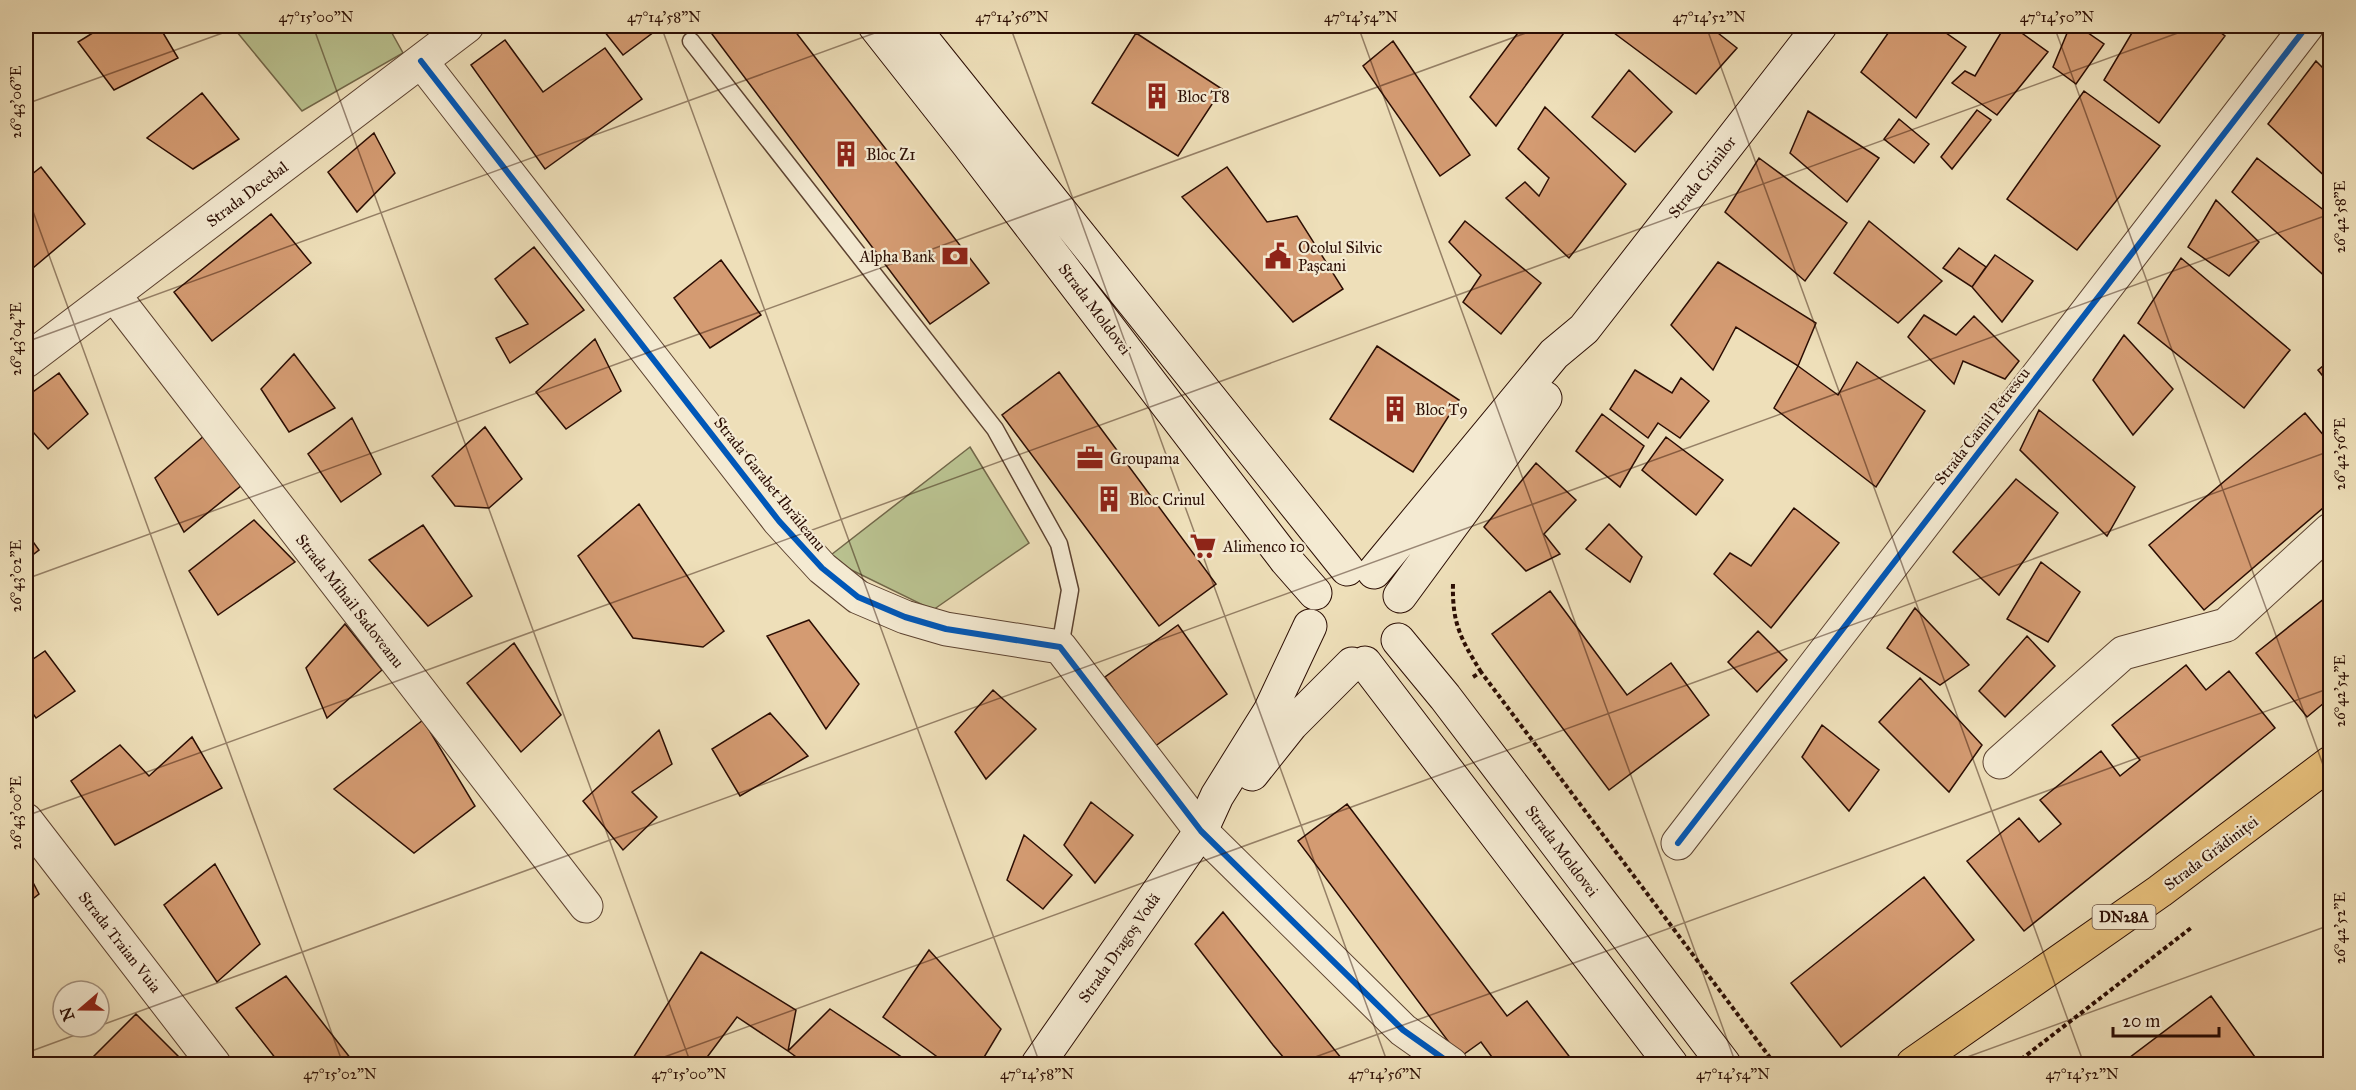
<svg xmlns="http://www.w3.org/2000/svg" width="2356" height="1090" font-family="'IM FELL Great Primer',serif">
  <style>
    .green { fill: #b9c18f; stroke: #726749; stroke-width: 1.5 }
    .building { fill: #d49b72; stroke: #2b0d03; stroke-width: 1.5 }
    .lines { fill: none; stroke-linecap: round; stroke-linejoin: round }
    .service-casing { stroke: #5c4230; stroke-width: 19 }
    .minor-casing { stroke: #5c4230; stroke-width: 35 }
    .secondary-casing { stroke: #2b0d03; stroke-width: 35 }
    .primary-casing { stroke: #2b0d03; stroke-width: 35 }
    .path { stroke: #2b0d03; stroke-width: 4; stroke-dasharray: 4.5 3; stroke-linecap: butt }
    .service { stroke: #f4ead2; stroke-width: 16 }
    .minor { stroke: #f4ead2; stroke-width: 33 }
    .secondary { stroke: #f4ead2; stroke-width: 33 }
    .primary { stroke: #e7c07c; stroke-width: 33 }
    .cycleway-casing { stroke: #f4ead2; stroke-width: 10 }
    .cycleway { stroke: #0057b8; stroke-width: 6 }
    .ticks { fill: none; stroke: #2b0d03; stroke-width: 1.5; stroke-opacity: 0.45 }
    .labels { text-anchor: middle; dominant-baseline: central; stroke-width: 4.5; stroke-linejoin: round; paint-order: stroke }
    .shield { fill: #f4ead2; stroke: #674f41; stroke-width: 1.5 }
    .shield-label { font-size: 15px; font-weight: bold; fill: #2b0d03 }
    .poi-label { font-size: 16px; fill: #2b0d03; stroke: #f4ead2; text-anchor: start }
    .street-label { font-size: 16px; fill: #2b0d03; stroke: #f4ead2 }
    .neatline { fill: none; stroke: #2b0d03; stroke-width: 2 }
    .ticks-label { font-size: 15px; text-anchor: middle; fill: #2b0d03 }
  </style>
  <rect width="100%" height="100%" fill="#eedfb9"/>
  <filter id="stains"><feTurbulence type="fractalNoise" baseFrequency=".00333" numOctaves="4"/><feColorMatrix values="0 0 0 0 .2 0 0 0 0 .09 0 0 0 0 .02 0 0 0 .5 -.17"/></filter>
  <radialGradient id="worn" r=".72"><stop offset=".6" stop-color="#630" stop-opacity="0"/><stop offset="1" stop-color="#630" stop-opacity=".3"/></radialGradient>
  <path class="green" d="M232,26h156l15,27 -101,58z
    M970,447l59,96 -96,67 -106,-52z"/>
  <path class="building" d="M104,26h55l19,32 -64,32 -36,-48z
    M600,26h62l-39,29z
    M706,26h85l198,257 -59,41z
    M1523,26h46l-73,100 -26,-29z
    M1607,26h102l28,22 -41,46 -90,-67z
    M1893,26h43l30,21 -50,71 -55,-46z
    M2005,26h7l36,26 -51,63 -45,-32 13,-12 10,5z
    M2070,26h8l26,18 -28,40 -23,-17z
    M2136,26h76l13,10 -66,87 -55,-43z
    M1136,33l86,56 -44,67 -86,-53z
    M505,40l38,52 62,-44 37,51 -97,70 -74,-104z
    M1393,41l77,114 -30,21 -77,-110z
    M2316,61l14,14v106l-62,-57z
    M1629,70l43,42 -37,40 -43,-35z
    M2084,91l76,55 -83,104 -70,-51z
    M202,93l37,46 -46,30 -46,-31z
    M1545,107l81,77 -57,74 -63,-60 19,-16 14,14 10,-18 -31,-29z
    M1977,110l14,10 -39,49 -11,-12z
    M1808,111l71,47 -32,44 -57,-49z
    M1899,119l30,25 -15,19 -30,-24z
    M374,133l21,40 -38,39 -29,-40z
    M1759,158l88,65 -42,58 -80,-69z
    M2257,158l73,57v66l-98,-89z
    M41,167l44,57 -52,44 -7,-8v-81z
    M1227,167l40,55 30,-6 46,73 -50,33 -111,-125z
    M2216,200l43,42 -30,34 -41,-29z
    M271,214l40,49 -99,78 -38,-49z
    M1465,221l76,62 -40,51 -38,-32 18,-27 -32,-33z
    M1869,221l73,60 -44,42 -64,-50z
    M534,247l50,63 -74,53 -14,-25 32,-14 -33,-45z
    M1959,248l27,19 -14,20 -29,-19z
    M1995,255l38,26 -31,41 -30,-35z
    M2181,258l109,92 -46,58 -106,-85z
    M721,260l40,55 -51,33 -36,-50z
    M1718,262l98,61 -18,43 -62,-39 -23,43 -42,-45z
    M1924,315l32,20 18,-19 45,45 -14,18 -42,-18 -9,23 -46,-47z
    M2124,335l49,54 -40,46 -40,-55z
    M595,339l26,52 -55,38 -30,-37z
    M1377,346l82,54 -46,72 -83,-53z
    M294,354l41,54 -46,24 -28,-43z
    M2330,360v25l-12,-15z
    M1857,362l68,49 -49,76 -102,-79 24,-42 40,29z
    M1635,370l37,23 9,-15 28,23 -29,37 -22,-15 -10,15 -38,-29z
    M1059,372l157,212 -57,42 -157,-211z
    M59,373l29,41 -40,35 -22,-25v-27z
    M2039,410l96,77 -28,49 -87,-86z
    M2305,413l25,30v59l-126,108 -55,-65z
    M1602,414l42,32 -24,41 -44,-36z
    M352,418l29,56 -40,28 -33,-48z
    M485,427l37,52 -33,29 -34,-2 -23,-30z
    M205,435l37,50 -58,47 -29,-54z
    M1666,437l57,43 -27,35 -54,-45z
    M1536,463l40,37 -32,34 16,20 -34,17 -42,-44z
    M2016,479l42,34 -59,82 -46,-43z
    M639,504l85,127 -21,16 -70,-9 -55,-82z
    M1794,508l45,35 -68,85 -57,-54 16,-21 21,13z
    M254,520l41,42 -77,53 -29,-44z
    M1609,524l33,33 -12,25 -44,-33z
    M423,525l49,71 -44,30 -59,-66z
    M26,532l13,18 -13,10z
    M2041,562l39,30 -32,50 -41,-23z
    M1550,591l77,104 44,-32 38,52 -100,75 -117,-156z
    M2330,594v104l-23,19 -51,-64z
    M1915,608l54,57 -29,20 -53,-37z
    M809,620l50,64 -33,45 -59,-93z
    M345,624l37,46 -55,48 -21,-50z
    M1178,625l49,69 -73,53 -49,-70z
    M1758,631l29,29 -30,32 -29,-30z
    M2027,636l28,30 -50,51 -26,-26z
    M514,643l47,72 -40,37 -54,-69z
    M45,651l30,40 -39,27 -10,-14v-40z
    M2186,665l20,25 23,-19 46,57 -251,203 -57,-70 52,-43 20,24 22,-18 -21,-24 61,-49 19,25 20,-16 -28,-35z
    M1920,678l62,67 -33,47 -70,-70z
    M993,690l43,39 -50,50 -31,-47z
    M770,713l38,43 -68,40 -28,-47z
    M423,720l52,86 -61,47 -80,-64z
    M1822,725l57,45 -30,41 -47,-54z
    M659,730l13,34 -40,28 25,25 -34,33 -40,-49z
    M192,737l30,51 -107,57 -44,-64 49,-36 29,31z
    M1091,802l42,33 -38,48 -31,-38z
    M1347,804l160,212 20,-15 48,63h-78l-16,-22 -21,15 -162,-216z
    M1024,835l48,40 -29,34 -36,-29z
    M215,864l45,80 -43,38 -53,-77z
    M26,869l13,25 -13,10z
    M1924,877l50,63 -133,107 -50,-64z
    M1223,912l123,152h-57l-16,-19 -78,-101z
    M929,950l72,79 -21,35h-33l-64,-47z
    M701,952l95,58 -8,41 -51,-34 -35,47h-52l-17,-6z
    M286,976l69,88h-75l-44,-56z
    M2211,996l49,68h-139z
    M830,1009l82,55h-106l-18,-13z
    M136,1014l50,50h-100z"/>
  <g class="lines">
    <g class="service-casing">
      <path id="service" d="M691,41l304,388 64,115 11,46 -10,57"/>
    </g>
    <g class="minor-casing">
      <path id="minor" d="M421,61l358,460 43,47 36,29 47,20 41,12 114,18 141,184 202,199 48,34
        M114,295l472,611
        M26,361l441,-335
        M2000,762l123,-109 103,-28 104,-95
        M26,820l188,244
        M1678,843l629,-817"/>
    </g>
    <g class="secondary-casing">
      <path id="secondary" d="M875,26l93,118 318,416 29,33
        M912,26l435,543
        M1374,572l180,-218 30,-25 236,-303
        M1400,596l145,-198
        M1398,640l47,57 279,367
        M1365,663l306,401
        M1252,774l39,-49 61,-61
        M1038,1064l163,-233 16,-35 53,-85 40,-85"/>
    </g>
    <g class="primary-casing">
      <path id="primary" d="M1913,1064l247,-173 170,-128"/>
    </g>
    <path class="path" d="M1453,584c-1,40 8,55 28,88
      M1473,677l8,-5 293,391
      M1855,1064l6,-2 2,2
      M2015,1064l176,-136"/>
    <use href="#service" class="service"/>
    <use href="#minor" class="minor"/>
    <use href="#secondary" class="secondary"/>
    <use href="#primary" class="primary"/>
    <g class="cycleway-casing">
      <path id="cycleway" d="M421,61l358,460 43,47 36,29 47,20 41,12 114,18 141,184 202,199 48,34
        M1678,843l629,-817"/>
    </g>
    <use href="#cycleway" class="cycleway"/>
  </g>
  <path class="ticks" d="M313,26l378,1038M661,26l379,1038M1010,26l378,1038M1358,26l378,1038M1706,26l378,1038M2054,26l276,758M26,104l216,-78M26,192l317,872M26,342l868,-316M26,579l1519,-553M26,816l2171,-790M99,1026l2231,-812M26,1053l71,-26M645,1064l1685,-613M1296,1064l1034,-376M1948,1064l382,-139"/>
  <defs>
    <g id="building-bare" transform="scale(2.07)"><path d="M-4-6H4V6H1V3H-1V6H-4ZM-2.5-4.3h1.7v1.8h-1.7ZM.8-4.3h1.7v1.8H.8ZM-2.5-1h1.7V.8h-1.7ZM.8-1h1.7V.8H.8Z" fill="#8f2418" stroke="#f4ead2" stroke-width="2.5" paint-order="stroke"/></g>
    <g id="bank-bare" transform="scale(2.07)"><path d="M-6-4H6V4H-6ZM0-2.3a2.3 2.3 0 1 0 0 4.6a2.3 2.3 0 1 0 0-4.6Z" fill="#8f2418" stroke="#f4ead2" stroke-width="2.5" paint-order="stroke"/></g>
    <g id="civic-bare" transform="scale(2.07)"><path d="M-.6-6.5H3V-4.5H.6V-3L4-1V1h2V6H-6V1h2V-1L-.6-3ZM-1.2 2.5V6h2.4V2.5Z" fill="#8f2418" stroke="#f4ead2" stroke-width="2.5" paint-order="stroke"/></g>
    <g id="office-bare" transform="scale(2.07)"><path d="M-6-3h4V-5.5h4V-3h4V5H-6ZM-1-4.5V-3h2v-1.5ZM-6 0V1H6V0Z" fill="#8f2418" stroke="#f4ead2" stroke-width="2.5" paint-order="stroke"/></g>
    <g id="supermarket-bare" transform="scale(2.07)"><path d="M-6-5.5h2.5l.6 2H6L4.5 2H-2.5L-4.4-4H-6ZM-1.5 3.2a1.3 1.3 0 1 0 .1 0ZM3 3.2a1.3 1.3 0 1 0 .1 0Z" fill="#8f2418" stroke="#f4ead2" stroke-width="2.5" paint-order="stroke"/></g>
  </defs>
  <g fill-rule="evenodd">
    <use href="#building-bare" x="1157" y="96"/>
    <use href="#building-bare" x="846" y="154"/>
    <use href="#bank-bare" x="955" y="256"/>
    <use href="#civic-bare" x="1278" y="256"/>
    <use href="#building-bare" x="1395" y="409"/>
    <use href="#office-bare" x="1090" y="458"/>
    <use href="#building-bare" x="1109" y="499"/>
    <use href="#supermarket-bare" x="1203" y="546"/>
  </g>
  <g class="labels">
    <rect class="shield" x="2092.5" y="905" width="63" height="24" rx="4.5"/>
    <g class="shield-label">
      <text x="2124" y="917">DN28A</text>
    </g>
    <g class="poi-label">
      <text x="1177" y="96">Bloc T8</text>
      <text x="866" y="154">Bloc Z1</text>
      <text x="1298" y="247">Ocolul Silvic<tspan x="1298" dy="18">Pașcani</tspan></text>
      <text x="935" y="256" text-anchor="end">Alpha Bank</text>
      <text x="1415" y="409">Bloc T9</text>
      <text x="1110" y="458">Groupama</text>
      <text x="1129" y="499">Bloc Crinul</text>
      <text x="1223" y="546">Alimenco 10</text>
    </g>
    <g class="street-label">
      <text transform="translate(1702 177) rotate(-52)">Strada Crinilor</text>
      <text transform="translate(247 194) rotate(-37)">Strada Decebal</text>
      <text transform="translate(1095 309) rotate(53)">Strada Moldovei</text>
      <text transform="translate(1982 426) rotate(-52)">Strada Camil Petrescu</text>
      <text transform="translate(770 484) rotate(51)">Strada Garabet Ibrăileanu</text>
      <text transform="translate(350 601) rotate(52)">Strada Mihail Sadoveanu</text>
      <text transform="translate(1562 851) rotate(53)">Strada Moldovei</text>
      <text transform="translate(2211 853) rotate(-37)">Strada Grădiniței</text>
      <text transform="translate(120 942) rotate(52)">Strada Traian Vuia</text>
      <text transform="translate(1119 948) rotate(-55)">Strada Dragoș Vodă</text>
    </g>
  </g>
  <rect width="2356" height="1090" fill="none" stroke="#eedfb9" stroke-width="66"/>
  <g transform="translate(81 1009) rotate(250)"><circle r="28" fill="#f4ead2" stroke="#a4927f" stroke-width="1.5"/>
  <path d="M0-4.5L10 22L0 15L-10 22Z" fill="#8f2418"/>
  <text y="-9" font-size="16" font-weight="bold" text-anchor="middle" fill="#2b0d03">N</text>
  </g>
  <path d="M2113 1027v9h106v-9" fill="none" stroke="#2b0d03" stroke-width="3"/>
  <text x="2122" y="1027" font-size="18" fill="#2b0d03" stroke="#f4ead2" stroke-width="4.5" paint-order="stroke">20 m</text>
  <rect x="33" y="33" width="2290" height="1024" class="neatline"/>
  <g class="ticks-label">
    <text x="316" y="22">47°15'00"N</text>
    <text x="664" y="22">47°14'58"N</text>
    <text x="1012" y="22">47°14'56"N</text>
    <text x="1361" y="22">47°14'54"N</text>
    <text x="1709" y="22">47°14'52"N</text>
    <text x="2057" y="22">47°14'50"N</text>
    <text transform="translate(16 102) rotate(-90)" y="5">26°43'06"E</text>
    <text transform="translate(2340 217) rotate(-90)" y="5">26°42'58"E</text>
    <text transform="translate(16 339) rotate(-90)" y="5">26°43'04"E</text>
    <text transform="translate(2340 454) rotate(-90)" y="5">26°42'56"E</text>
    <text transform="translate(16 576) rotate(-90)" y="5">26°43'02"E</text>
    <text transform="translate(2340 691) rotate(-90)" y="5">26°42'54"E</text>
    <text transform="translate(16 813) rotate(-90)" y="5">26°43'00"E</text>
    <text transform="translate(2340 928) rotate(-90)" y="5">26°42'52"E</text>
    <text x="340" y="1079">47°15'02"N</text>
    <text x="689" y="1079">47°15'00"N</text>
    <text x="1037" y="1079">47°14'58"N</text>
    <text x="1385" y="1079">47°14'56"N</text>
    <text x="1733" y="1079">47°14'54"N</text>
    <text x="2082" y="1079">47°14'52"N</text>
  </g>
  <rect width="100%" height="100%" filter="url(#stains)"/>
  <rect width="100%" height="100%" fill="url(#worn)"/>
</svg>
